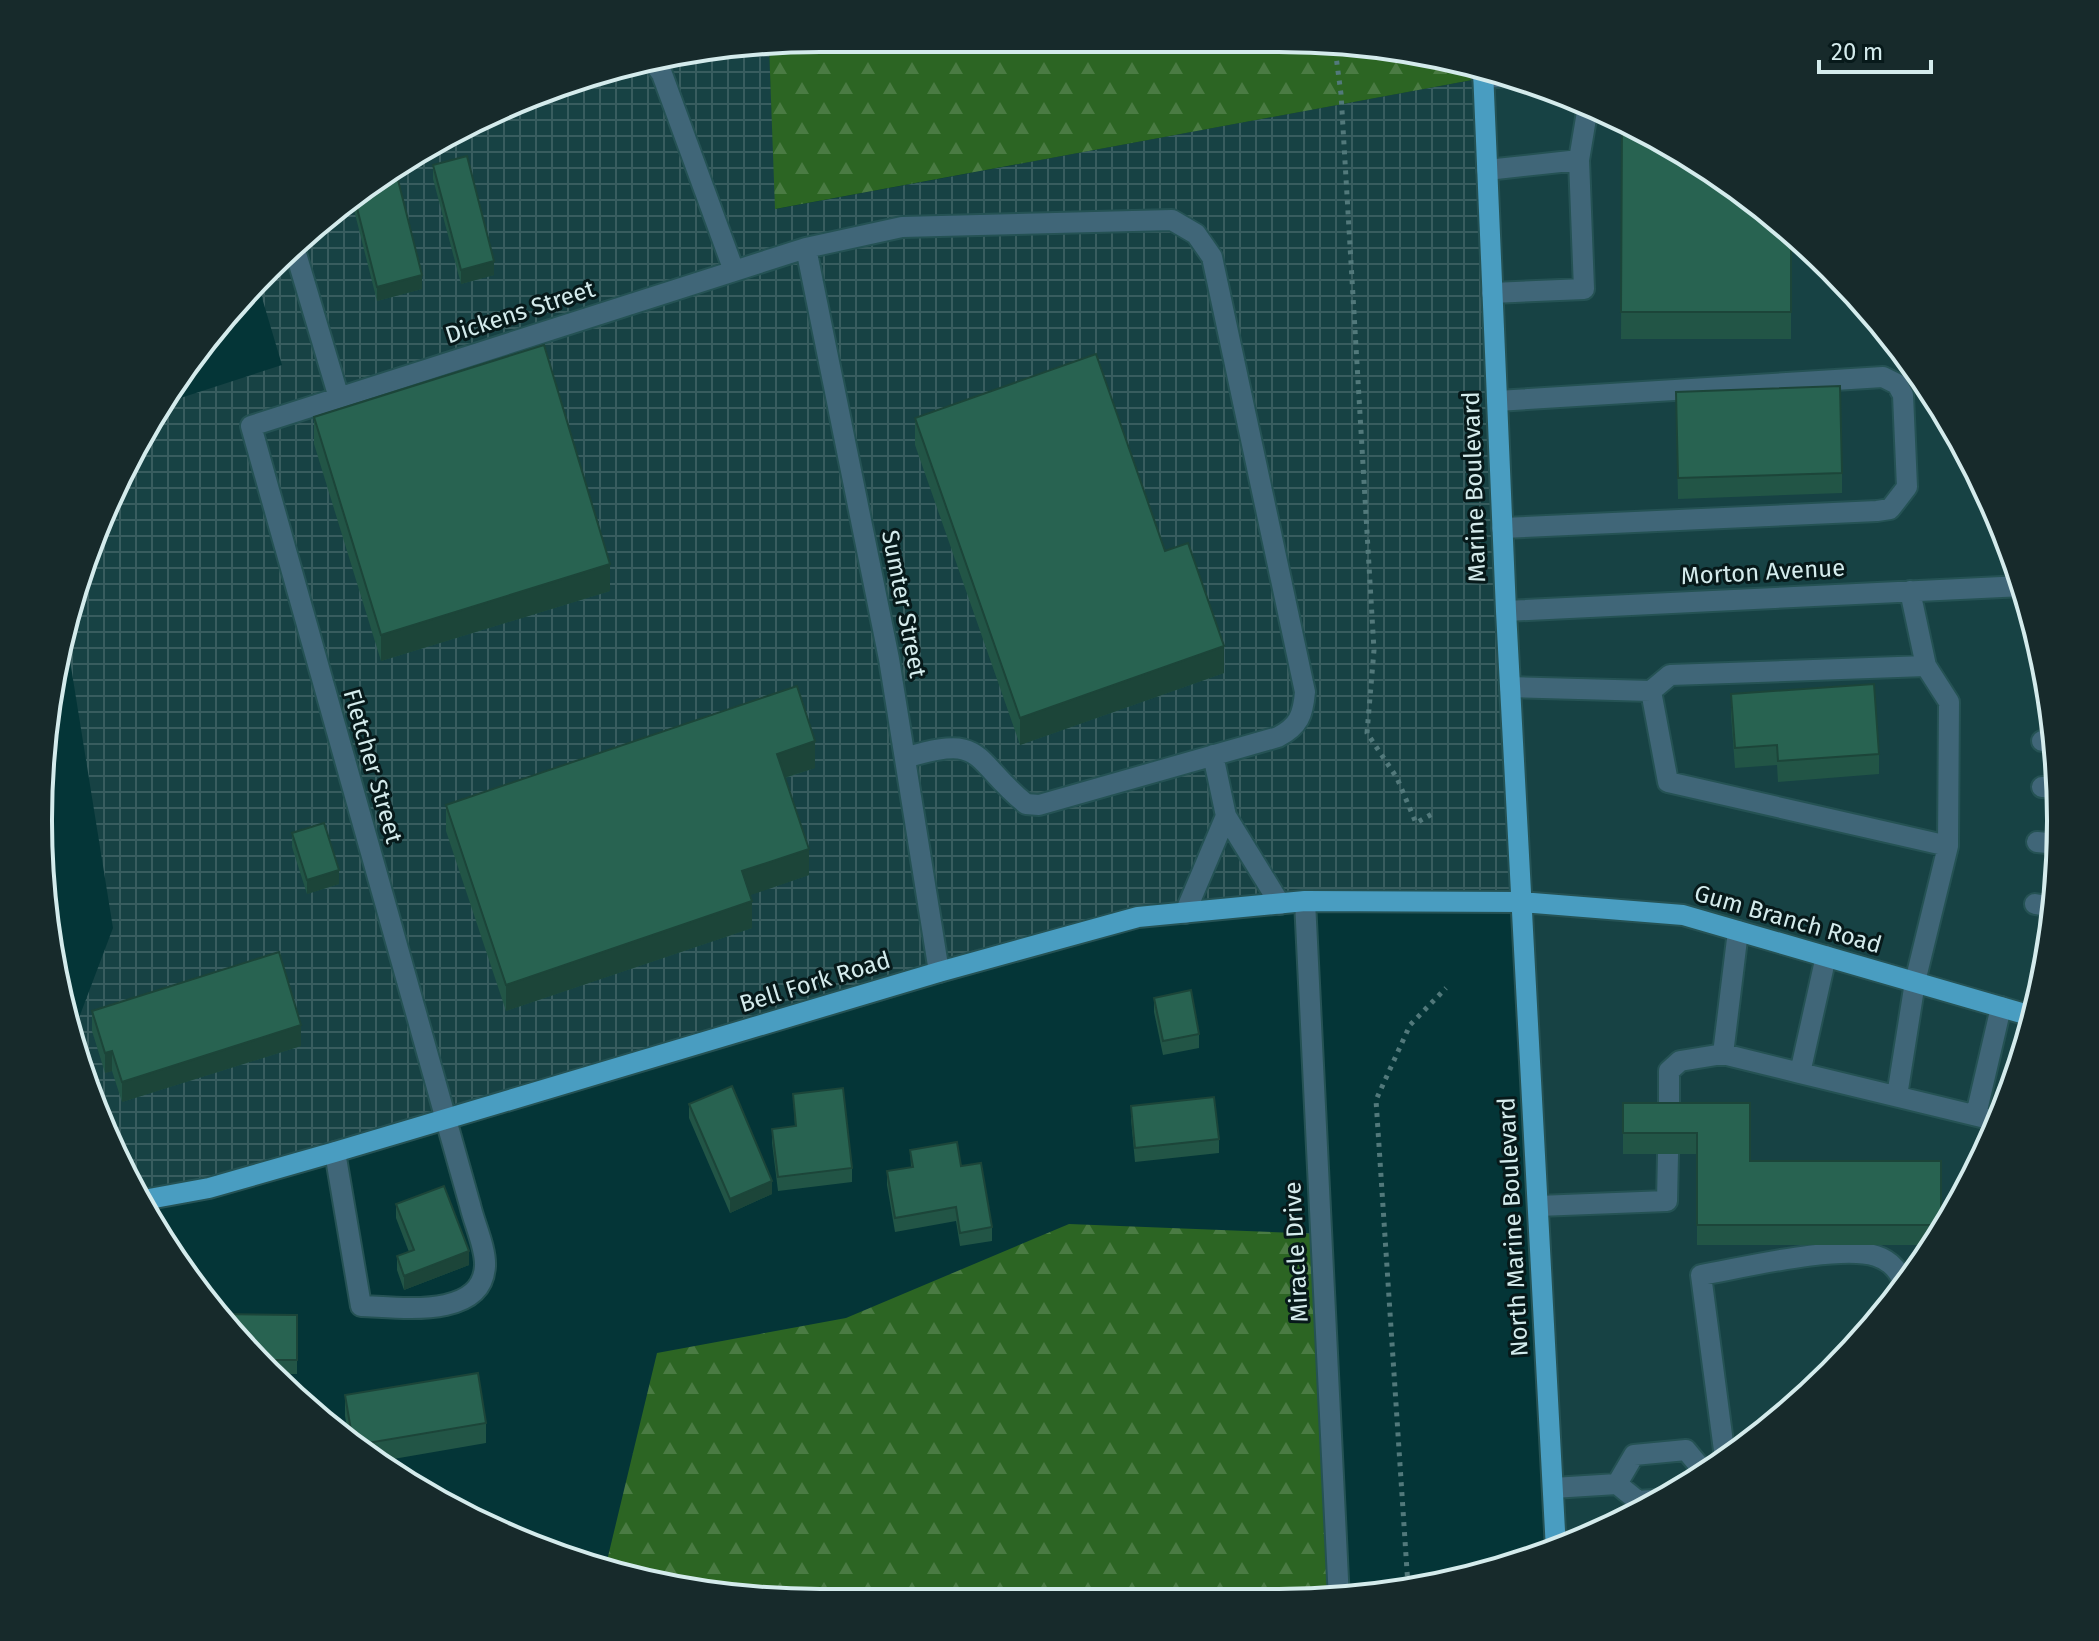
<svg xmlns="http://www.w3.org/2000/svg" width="2099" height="1641" font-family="'Fira Sans',sans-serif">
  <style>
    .built { fill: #174244 }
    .industrial { fill: url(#industrial-grid) }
    .forest { fill: url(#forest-firs) }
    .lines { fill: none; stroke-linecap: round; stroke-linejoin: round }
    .minor-casing { stroke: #255254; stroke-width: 24 }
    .major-casing { stroke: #255254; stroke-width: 24 }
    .path { stroke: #52797b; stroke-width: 5; stroke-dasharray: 4 6; stroke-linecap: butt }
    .minor { stroke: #406678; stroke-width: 20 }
    .major { stroke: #499dc1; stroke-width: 20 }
    .wall { fill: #225546 }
    .shaded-wall { fill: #1c4539 }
    .building { fill: #286351; stroke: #1c4539; stroke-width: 2 }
    .labels { text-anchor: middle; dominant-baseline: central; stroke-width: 6; stroke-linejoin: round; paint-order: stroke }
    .street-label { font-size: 24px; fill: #d4ebec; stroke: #07191a }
    .rim { fill: none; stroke: #d4ebec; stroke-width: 4 }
  </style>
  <defs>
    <pattern id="industrial-grid" width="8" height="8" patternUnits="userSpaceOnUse" patternTransform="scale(2)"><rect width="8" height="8" fill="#174244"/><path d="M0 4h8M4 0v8" fill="none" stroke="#385d5f"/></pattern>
    <pattern id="forest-firs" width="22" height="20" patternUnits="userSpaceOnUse" patternTransform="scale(2)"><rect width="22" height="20" fill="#2c6523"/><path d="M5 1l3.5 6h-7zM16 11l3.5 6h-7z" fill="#4a7b43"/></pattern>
  </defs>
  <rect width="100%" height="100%" fill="#043537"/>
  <path class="built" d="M1483,70l47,10 140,63 124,89 73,73 89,124 63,140 35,149 5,153 -25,152 -54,143 -80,130 -105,113 -125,89 -114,52z"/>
  <path class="industrial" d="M769,45l7,164 707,-131 38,824 -383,15 -1000,284 -67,-162 42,-111 -49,-305 79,-193 19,-26 120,-39 -25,-84 10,-13 162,-125 189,-78z"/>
  <path class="forest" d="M821,38l508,2 154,30v8l-708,131 -6,-164z
    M1069,1224l252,10 9,367 -510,2 -152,-15 -63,-19 52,-216 189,-35z"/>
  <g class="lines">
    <g class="minor-casing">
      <path id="minor" d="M652,60l10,14 72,197
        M1483,78l29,-2
        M1579,160l9,-54
        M1487,170l92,-10 5,129 -92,4
        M294,247l45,151
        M806,248l83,411 50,313
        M1497,401l386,-24 14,7 6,11 4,92 -17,22 -13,2 -375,17
        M1910,591l16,75
        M1506,611l517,-25
        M1510,687l141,4 19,-16 256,-9 23,36 -1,144 -280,-64 -17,-91
        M2042,741h13
        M1213,755l13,61 54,88
        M2042,787l15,1
        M2037,842l21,2
        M1305,901l34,699
        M2035,904l18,3
        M1185,913l41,-97
        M1826,956l-26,117 198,48
        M1723,1054l77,19
        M1897,1096l18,-114 33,-136
        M1976,1115l25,-108
        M1669,1123v-52l11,-10 43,-7 15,-123
        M335,1152l26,154c37,1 121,14 124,-40 1,-18 -11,-43 -15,-61l-219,-779 555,-178 96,-21 270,-7 24,14 16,23 93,435c-2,23 -6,34 -27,45l-239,68 -13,-1c-55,-45 -40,-71 -121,-46
        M1538,1206l129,-5 1,-47
        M1725,1458l-24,-183c41,-7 139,-31 175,-19 16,5 23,16 30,30
        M1617,1484l17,-29 52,-5 19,23
        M1553,1488l64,-4 21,17 30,-2"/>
    </g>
    <g class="major-casing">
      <path id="major" d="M1483,70l23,541 50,939
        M138,1201l71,-13 126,-36 604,-180 199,-55 167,-16 216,1 162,13 352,102"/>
    </g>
    <path class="path" d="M1334,41l7,53 33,556 -7,83 30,45 19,45 16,-9
      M1408,1586l-32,-486 34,-75 36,-37"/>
    <use href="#minor" class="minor"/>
    <use href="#major" class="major"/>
  </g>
  <path class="wall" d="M1622,121l169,109v109h-170z
    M433,165l61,110 -33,9 -28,-105z
    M379,181l43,108 -45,12 -25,-99z
    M1676,412l166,61v20l-164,6z
    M314,417l296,174 -229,70 -67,-217z
    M915,418l250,133 59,122 -204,72 -105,-300z
    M1731,694l148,60v20l-101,8 -1,-17 -42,3 -4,-53z
    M815,768l-30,10 24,97 -59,20 2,33 -246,83 -60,-180v-26z
    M292,833l47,51 -32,10 -15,-47z
    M1154,998l45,36v14l-36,7 -9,-43z
    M92,1011l209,35 -179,56 -10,-31 -7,2 -13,-42z
    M793,1094l59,74v14l-74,9 -6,-48v-14l23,-2z
    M1623,1103h127v58h191v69l-10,15h-234v-91h-74z
    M689,1104l83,90 -42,19 -41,-95z
    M1131,1106l88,33v14l-84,9 -4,-42z
    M910,1150l51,16 31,61v14l-32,5 -4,-25 -61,11 -8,-47v-14l24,-4z
    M396,1204l73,61 -65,25 -7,-20v-14l12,-4 -13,-34z
    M297,1315v59h-22l-43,-37z
    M345,1395l141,28v20l-110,19 -27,-23 -4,-23z"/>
  <path class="shaded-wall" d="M494,261v14l-33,9v-14z
    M422,275v14l-45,12v-14z
    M610,564v27l-229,70v-26z
    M1224,646v27l-204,72v-27z
    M815,741v27l-38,12v-26z
    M809,849v26l-67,23v-27z
    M339,870v14l-32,10v-14z
    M752,901v27l-246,83v-26z
    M301,1025v21l-179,56v-20z
    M112,1051v20l-7,2v-20z
    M772,1181v13l-42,19v-14z
    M469,1251v14l-65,25v-14z"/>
  <path class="building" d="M1622,121l48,22 121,87v82h-170z
    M467,156l27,105 -33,9 -28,-105z
    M397,176l25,99 -45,12 -22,-87 24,-19z
    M544,345l66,219 -229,71 -67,-218z
    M1096,354l69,197 23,-8 36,103 -204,72 -105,-300z
    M1840,386l2,87 -164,5 -2,-86z
    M1874,684l5,70 -101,7 -1,-16 -42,3 -4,-54z
    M797,686l18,55 -38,13 32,95 -67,22 10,30 -246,84 -60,-180z
    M324,823l15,47 -32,10 -15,-47z
    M279,952l22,73 -179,57 -10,-31 -7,2 -13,-42z
    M1191,990l8,44 -36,7 -9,-43z
    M732,1086l40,95 -42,18 -41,-95z
    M843,1088l9,80 -74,9 -6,-48 24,-3 -3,-32z
    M1214,1097l5,42 -84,9 -4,-42z
    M1623,1103h127v58h191v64h-244v-92h-74z
    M957,1142l4,24 20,-3 11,64 -32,6 -4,-26 -61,11 -8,-47 26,-4 -3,-17z
    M444,1186l25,65 -65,25 -7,-20 17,-6 -18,-46z
    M216,1314l81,1v45h-38l-27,-23z
    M478,1373l8,50 -130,22 -3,-3 -8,-47z"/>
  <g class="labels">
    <g class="street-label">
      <text transform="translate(520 312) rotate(-18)">Dickens Street</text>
      <text transform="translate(1474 487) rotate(-92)">Marine Boulevard</text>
      <text transform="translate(1763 572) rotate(-3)">Morton Avenue</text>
      <text transform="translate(904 604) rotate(79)">Sumter Street</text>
      <text transform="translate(373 766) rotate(74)">Fletcher Street</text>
      <text transform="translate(1788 919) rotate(16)">Gum Branch Road</text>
      <text transform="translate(815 982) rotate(-17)">Bell Fork Road</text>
      <text transform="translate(1513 1227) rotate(-93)">North Marine Boulevard</text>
      <text transform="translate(1296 1252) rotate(-93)">Miracle Drive</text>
    </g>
  </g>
  <path d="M0 0H2099V1641H0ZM820 52H1279A768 768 0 0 1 2047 820V821A768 768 0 0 1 1279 1589H820A768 768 0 0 1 52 821V820A768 768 0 0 1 820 52Z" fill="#172a2b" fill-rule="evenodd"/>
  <path class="rim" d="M820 52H1279A768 768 0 0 1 2047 820V821A768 768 0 0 1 1279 1589H820A768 768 0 0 1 52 821V820A768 768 0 0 1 820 52Z"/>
  <path d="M1819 60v12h112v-12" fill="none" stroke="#d4ebec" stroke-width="4"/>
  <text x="1831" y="60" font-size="24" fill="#d4ebec" stroke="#07191a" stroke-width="6" paint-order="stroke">20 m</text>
</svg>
